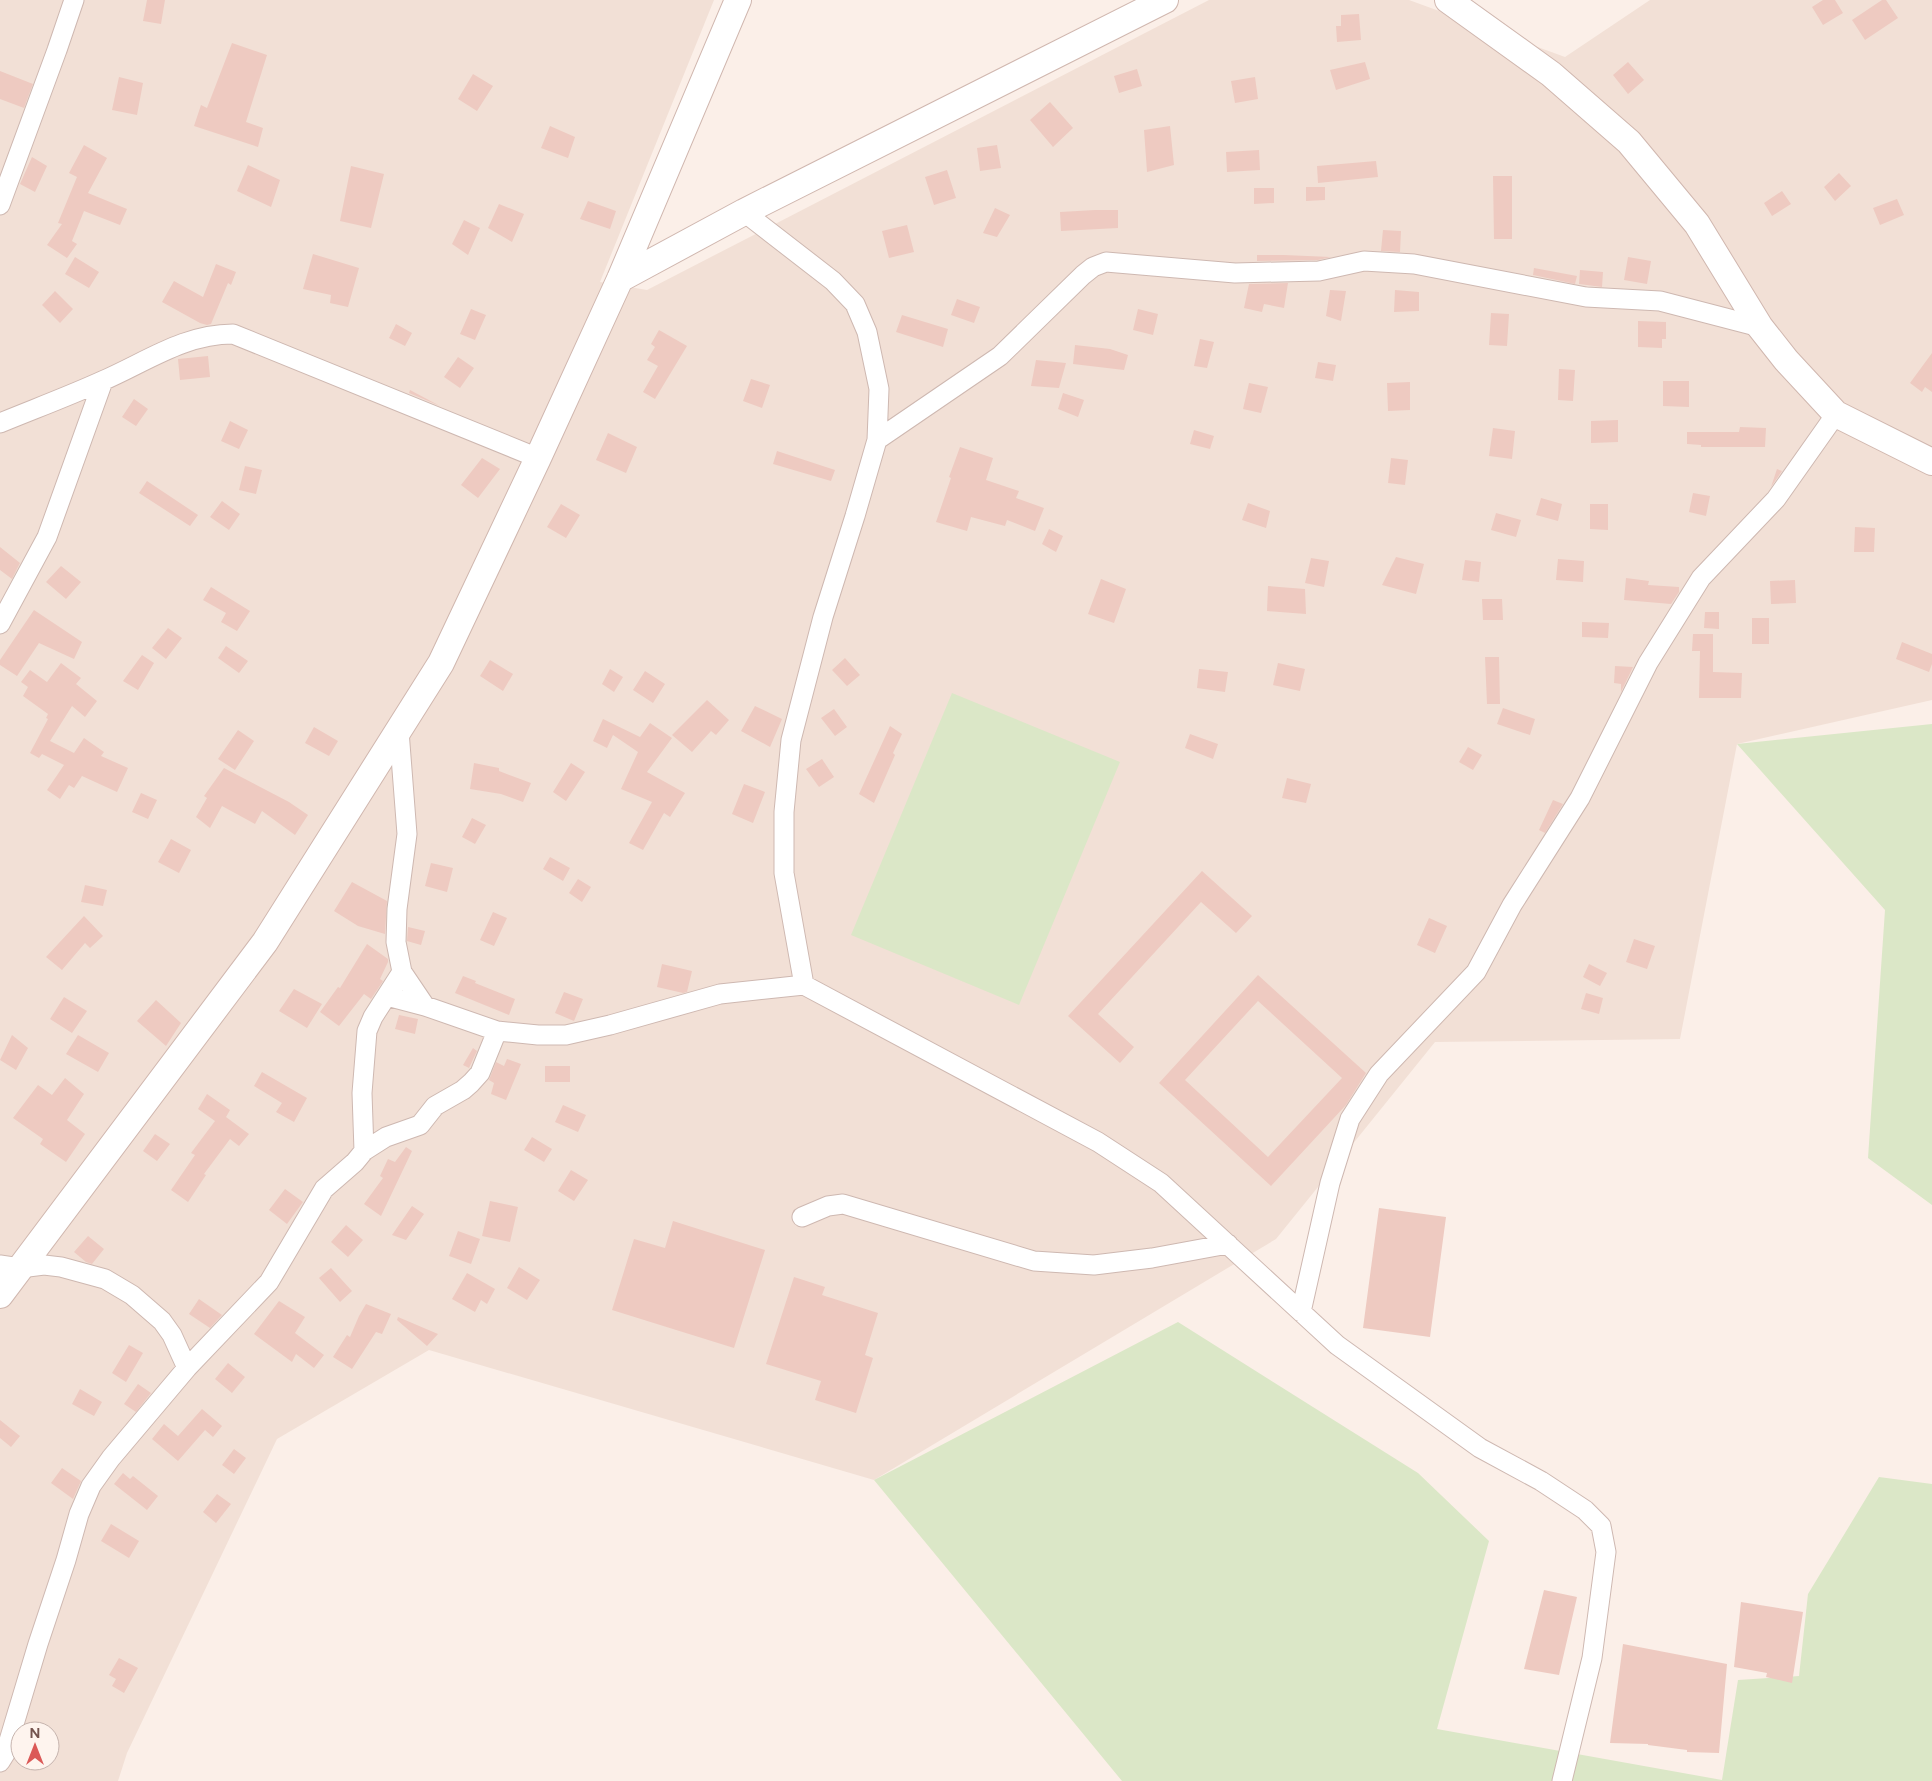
<svg xmlns="http://www.w3.org/2000/svg" width="1932" height="1781" font-family="Figtree,sans-serif">
  <style>
    .residential { fill: #f2e0d6; fill-rule: evenodd }
    .green { fill: #dbe7c7 }
    .building { fill: #eecac1; fill-rule: evenodd }
    .lines { fill: none; stroke-linecap: round; stroke-linejoin: round }
    .street-casing { stroke: #ceb8b1; stroke-width: 21 }
    .secondary-casing { stroke: #d0b7af; stroke-width: 28 }
    .street { stroke: #fff; stroke-width: 19 }
    .secondary { stroke: #fff; stroke-width: 26 }
  </style>
  <rect width="100%" height="100%" fill="#fbefe8"/>
  <path class="residential" d="M0,0h714l-114,282 47,8 562,-290h200l156,57 85,-57h282v700l-195,44 -57,295 -245,3 -159,197 -402,241 -445,-130 -152,89 -150,314 -9,28h-118zM20,1731h30v30h-30z"/>
  <path class="green" d="M952,693l168,69 -101,243 -168,-70z
    M1932,724v481l-64,-47 17,-248 -148,-166z
    M1178,1322l240,151 71,68 -52,188 285,51 16,-100 61,-4 9,-82 71,-117 53,7v297h-810l-248,-301z"/>
  <path class="building" d="M147,0h18l-4,24 -18,-3z
    M1823,0h12l8,13 -20,12 -11,-18z
    M1882,0h4l12,18 -33,22 -13,-20z
    M1359,14l2,26 -24,2 -1,-16h5v-11z
    M232,43l35,12 -21,67 17,6 -5,19 -64,-21 7,-21 6,3z
    M1365,62l5,17 -34,11 -6,-20z
    M1628,62l16,18 -16,14 -15,-19z
    M1137,69l5,17 -23,7 -5,-17z
    M0,71l33,13 -9,24 -24,-9z
    M473,74l20,12 -16,25 -19,-12z
    M119,77l24,6 -6,32 -25,-5z
    M1255,77l3,22 -23,4 -4,-22z
    M1050,102l23,26 -20,19 -23,-27z
    M550,126l25,11 -7,21 -27,-10z
    M1170,126l4,39 -27,7 -3,-42z
    M84,145l23,13 -19,35 39,16 -7,16 -36,-14 -12,30 5,3 -10,14 -20,-13 15,-21 -4,-1 19,-46 -8,-4z
    M997,145l4,23 -21,3 -3,-23z
    M1259,150l1,20 -33,2 -1,-20z
    M32,157l15,9 -12,26 -15,-8z
    M1376,161l2,16 -60,6 -1,-17z
    M248,165l32,15 -9,27 -34,-16z
    M351,166l33,8 -13,54 -31,-7z
    M947,170l9,28 -22,7 -9,-28z
    M1839,173l12,13 -16,15 -11,-14z
    M1493,176h19v63h-18z
    M1306,187h19v13l-19,1z
    M1254,188h20v15l-20,1z
    M1782,191l9,13 -19,12 -8,-13z
    M1897,199l7,16 -24,10 -7,-17z
    M588,201l28,10 -6,18 -30,-10z
    M499,204l25,10 -12,28 -24,-14z
    M995,208l15,7 -13,22 -14,-4z
    M1095,210h23v18l-57,3 -1,-19z
    M464,220l16,8 -12,27 -16,-11z
    M907,225l7,27 -25,6 -7,-27z
    M1383,230l18,1 -1,21 -19,-1z
    M313,254l46,14 -11,39 -18,-4 1,-8 -28,-6z
    M1257,255h27l47,2 -13,3 -61,1z
    M75,257l24,15 -10,16 -24,-14z
    M1628,257l23,4 -4,23 -23,-4z
    M216,264l20,8 -5,13 -3,-2 -17,41 -4,1 -7,-2 -38,-21 12,-21 29,16z
    M1534,268l43,8 -2,8 -42,-9z
    M1580,270l23,2 -1,15 -23,-3z
    M1288,283l-4,25 -20,-4 -2,8 -18,-4 5,-24z
    M1330,290l16,1 -5,30 -15,-5z
    M1395,290l24,2v19l-25,1z
    M55,291l18,18 -13,14 -18,-18z
    M957,299l23,8 -6,16 -23,-8z
    M471,309l15,6 -11,25 -15,-6z
    M1138,309l20,5 -5,21 -20,-5z
    M1491,313l18,1 -2,32 -18,-1z
    M902,315l46,14 -5,18 -47,-15z
    M1638,321l28,1v17h-4v9l-24,-1z
    M396,324l16,9 -7,13 -16,-8z
    M659,330l28,16 -32,53 -12,-7 15,-26 -11,-6 8,-13 -4,-3z
    M1200,339l14,3 -7,26 -13,-2z
    M1075,345l35,4 18,6 -4,15 -51,-6z
    M1932,353v39l-7,-5 -3,5 -12,-9z
    M208,356l2,21 -30,3 -2,-21z
    M458,357l16,11 -14,20 -16,-11z
    M1036,360l30,3 -7,25 -28,-2z
    M1318,362l18,3 -3,16 -18,-3z
    M1559,369l16,1 -2,31 -15,-1z
    M751,379l19,6 -8,23 -19,-7z
    M1663,381h26v26l-26,-1z
    M1410,382v28l-22,1 -1,-28z
    M1249,383l19,4 -7,26 -18,-4z
    M410,390l30,16 -31,-13z
    M1063,393l21,7 -6,17 -20,-8z
    M134,399l14,10 -12,17 -14,-9z
    M1618,420v22l-27,1v-22z
    M230,421l18,9 -9,19 -18,-8z
    M1740,427l26,1 -1,19h-64v-2l-14,-1v-12h52z
    M1493,428l22,3 -3,28 -23,-3z
    M1194,430l20,6 -4,13 -20,-5z
    M608,433l29,14 -11,26 -30,-13z
    M960,447l33,11 -7,22 33,11 -3,7 28,10 -9,23 -28,-11 -2,6 -34,-9 -4,14 -31,-9 15,-44 -2,-1z
    M777,451l58,19 -4,11 -58,-17z
    M482,458l18,11 -22,29 -17,-13z
    M1391,458l17,2 -3,25 -17,-2z
    M245,466l17,4 -6,24 -17,-4z
    M1777,469l5,2 -11,16z
    M147,481l51,34 -8,11 -51,-33z
    M1693,493l17,3 -4,20 -17,-4z
    M1541,498l21,6 -4,17 -22,-6z
    M222,501l18,13 -11,16 -19,-13z
    M1248,503l22,8 -4,17 -24,-8z
    M561,504l19,11 -14,23 -19,-11z
    M1590,504h18v26l-18,-1z
    M1496,513l25,7 -5,17 -25,-7z
    M1855,527l20,1 -1,24h-20z
    M1049,529l14,7 -7,16 -14,-8z
    M0,547l20,16 -8,16 -12,-9z
    M1396,557l28,7 -8,30 -34,-9z
    M1311,558l18,3 -5,26 -19,-4z
    M1558,559l26,2 -1,21 -27,-2z
    M1465,560l16,2 -2,20 -17,-2z
    M61,566l20,16 -15,17 -20,-17z
    M1626,578l23,3 -1,4 31,2v5l-8,12 -47,-4z
    M1101,579l25,10 -12,34 -26,-9z
    M1795,580l1,23 -25,1 -1,-23z
    M1268,586l37,3 1,25 -39,-3z
    M211,587l39,24 -13,20 -16,-9 5,-9 -23,-13z
    M1482,599h20l1,21h-20z
    M34,610l48,32 -8,17 -35,-16 -22,33 -17,-11v-5z
    M1705,612h14v17l-15,-1z
    M1752,618h17v26h-17z
    M1582,622l27,1 -1,15 -26,-1z
    M168,628l14,10 -16,21 -14,-11z
    M1693,634h20v38l29,1 -1,25h-42l1,-47h-8z
    M1902,642l30,12v10l-3,8 -33,-13z
    M226,646l22,15 -9,12 -21,-15z
    M142,655l12,8 -16,27 -15,-9z
    M1485,657h14l1,47h-13z
    M845,658l15,17 -13,11 -15,-16z
    M490,660l23,14 -10,17 -23,-15z
    M61,663l20,15 -5,6 21,17 -12,16 -13,-11 -22,35 24,12 10,-15 20,14 -3,4 27,12 -11,24 -35,-16 -8,12 -5,-3 -9,14 -13,-9 17,-25 -22,-11 -3,4 -9,-5 18,-34 -2,-1 2,-4 -25,-18 5,-9 -7,-5 9,-12 17,12z
    M1278,663l27,6 -5,22 -27,-6z
    M1615,666l18,1 -12,25v-8l-7,-1z
    M610,669l13,8 -9,15 -12,-8z
    M1199,669l29,3 -3,20 -28,-4z
    M645,671l20,13 -12,19 -20,-13z
    M707,700l22,20 -13,15 -5,-4 -19,21 -20,-17z
    M755,706l27,13 -12,28 -29,-16z
    M1503,708l32,11 -5,16 -33,-11z
    M834,709l13,18 -12,9 -14,-18z
    M603,719l37,18 10,-14 22,15 -25,34 38,21 -15,24 -6,-4 -21,37 -14,-7 23,-41 -31,-13 17,-37 -25,-17 -6,13 -14,-7z
    M890,726l12,8 -9,19 2,2 -21,48 -15,-9z
    M314,727l24,14 -9,15 -24,-13z
    M238,730l16,11 -19,29 -17,-11z
    M1190,734l28,10 -5,15 -28,-11z
    M1468,747l14,8 -9,15 -14,-8z
    M822,759l12,18 -15,10 -13,-18z
    M474,763l25,5v3l32,12 -8,19 -22,-8 -31,-5z
    M571,763l14,9 -19,29 -13,-9z
    M224,768l65,34 19,13 -13,20 -33,-24 -7,13 -33,-18 -12,22 -14,-11 11,-19 -3,-2z
    M1287,778l24,6 -5,19 -24,-5z
    M744,784l21,8 -12,31 -21,-9z
    M141,793l16,7 -9,19 -16,-7z
    M1553,800l10,4 -18,29 -6,-3z
    M472,818l14,7 -11,19 -13,-7z
    M171,839l20,11 -12,23 -21,-11z
    M550,857l20,11 -7,13 -20,-12z
    M431,863l22,5 -6,24 -22,-6z
    M1202,871l50,45 -16,17 -35,-31 -103,112 36,33 -14,16 -52,-47z
    M578,879l13,8 -9,15 -13,-9z
    M352,882l35,19 -2,33 -27,-8 -24,-15z
    M85,885l22,5 -4,16 -22,-4z
    M493,912l14,6 -13,28 -14,-6z
    M84,916l19,20 -13,12 -5,-5 -23,27 -16,-13z
    M1429,918l18,8 -12,27 -18,-8z
    M408,927l17,4 -4,14 -14,-4z
    M1634,939l21,7 -8,23 -21,-7z
    M367,944l21,15v3l-8,17 3,2 -12,18 -7,-5 -25,32 -19,-14 18,-25 2,1z
    M662,964l30,7 -5,21 -4,1 -26,-6z
    M1589,964l18,9 -7,13 -17,-9z
    M1258,975l108,98 -20,32 -75,81 -112,-103zM1258,1001l84,77 -74,79 -83,-77z
    M463,976l13,5 -1,2 40,16 -6,16 -54,-22z
    M294,989l28,15 -15,24 -28,-17z
    M564,992l19,7 -9,22 -19,-8z
    M1586,993l17,5 -4,16 -18,-5z
    M64,997l23,14 -15,22 -22,-14z
    M156,1000l25,23 -15,23 -29,-25z
    M399,1015l19,4 -3,15 -20,-5z
    M12,1035l16,13 -12,22 -16,-10z
    M78,1035l31,18 -11,19 -32,-18z
    M473,1048l4,3 -8,17 -6,-3z
    M507,1059l14,5 -15,36 -15,-6 3,-11 -5,-3 7,-18 8,4z
    M545,1066h25v16h-25z
    M262,1072l45,26 -13,24 -18,-10 6,-9 -28,-17z
    M65,1078l19,16 -17,26 18,14 -19,28 -26,-18 3,-5 -30,-21 25,-33 14,10z
    M207,1094l23,16 -4,7 23,17 -10,12 -9,-7 -26,35 2,1 -18,27 -17,-12 24,-35 -4,-2 24,-32 -17,-12z
    M563,1105l23,10 -8,17 -23,-10z
    M155,1134l15,10 -13,17 -14,-10z
    M532,1137l20,12 -8,13 -20,-12z
    M406,1147l6,4 -31,65 -17,-12 19,-26 -3,-2 8,-17 7,3z
    M571,1170l17,10 -14,21 -16,-10z
    M285,1189l18,13 -16,22 -18,-14z
    M490,1201l28,6 -8,35 -28,-6z
    M412,1206l12,8 -18,26 -14,-5z
    M1379,1208l67,9 -16,120 -67,-9z
    M673,1221l92,29 -31,98 -122,-38 22,-71 31,9z
    M346,1225l17,15 -15,17 -17,-15z
    M458,1231l22,8 -9,25 -22,-8z
    M88,1236l16,13 -12,15 -6,-2 -12,-10z
    M519,1267l21,13 -13,20 -20,-12z
    M331,1268l21,23 -12,11 -21,-24z
    M467,1273l28,16 -8,15 -6,-4 -6,12 -23,-13z
    M794,1277l31,10 -3,8 56,18 -13,42 8,3 -17,55 -41,-13 6,-19 -55,-17z
    M199,1299l23,16 -12,13 -21,-14z
    M279,1301l26,16 -10,16 29,22 -10,13 -18,-14 -4,8 -38,-28z
    M366,1304l25,10 -9,20 -6,-2 -24,37 -19,-12 14,-22 3,2 9,-21z
    M398,1317l40,17 -11,12 -30,-26z
    M129,1345l14,8 -17,29 -14,-9z
    M228,1363l17,14 -13,16 -17,-14z
    M138,1384l13,9 -15,19 -12,-8z
    M80,1389l22,13 -8,14 -22,-12z
    M202,1409l20,17 -9,11 -8,-7 -27,31 -26,-22 12,-15 14,12z
    M0,1420l20,16 -9,11 -11,-9z
    M234,1449l12,9 -12,16 -12,-9z
    M62,1468l19,13 -8,18 -22,-16z
    M123,1473l7,6 3,-3 25,20 -11,14 -33,-26z
    M217,1494l14,10 -15,19 -13,-11z
    M111,1524l28,17 -10,17 -28,-17z
    M1544,1590l33,7 -18,78 -35,-6z
    M1741,1602l62,10 -11,71 -26,-6 1,-4 -33,-6z
    M1623,1644l104,20 -8,89 -32,-1v-2l-39,-5v-1l-38,-1z
    M119,1658l19,10 -14,25 -12,-7 4,-7 -7,-4z"/>
  <g class="lines">
    <g class="street-casing">
      <path id="street" d="M0,205l57,-155 17,-50
        M744,212l89,69 22,23 12,28 12,57 -2,51 -22,76 -32,101 -32,123 -7,72v61l20,112 294,157 63,41 176,162 143,103 61,33 44,29 16,16 5,26 -14,106 -30,123
        M0,423c34,-14 69,-27 102,-42 44,-19 82,-47 131,-47l305,124
        M877,440l123,-84 83,-81 10,-8 13,-5 129,11 84,-2 45,-10 50,3 172,33 74,4 100,26
        M0,624l47,-87 56,-156
        M399,731l8,103 -10,75 -1,33 6,30 23,34
        M387,996l38,10 72,25 41,4h28l44,-10 110,-31 84,-9
        M364,1151l-2,-58 5,-62 6,-14 29,-45
        M802,1217l26,-11 15,-2 191,57 60,4 58,-7 76,-14
        M0,1265l20,3 24,-3 17,2 44,12 27,16 30,26 10,14 15,33
        M1301,1312l29,-129 20,-64 29,-45 97,-102 36,-67 68,-107 68,-135 53,-85 75,-79 60,-85
        M0,1762l5,-8 33,-110 28,-84 13,-46 12,-28 20,-28 76,-90 82,-86 55,-93 31,-27 9,-11 22,-14 34,-12 15,-19 28,-16 8,-7 9,-10 17,-42"/>
    </g>
    <g class="secondary-casing">
      <path id="secondary" d="M1448,0l103,74 78,68 68,82 63,103 26,33 50,54 96,48
        M620,279l124,-67 421,-212
        M0,1295l265,-353 176,-279 97,-205 82,-179 118,-279"/>
    </g>
    <use href="#street" class="street"/>
    <use href="#secondary" class="secondary"/>
  </g>
  <g transform="translate(35 1746)"><circle r="24" fill="#fef4ee" stroke="#c6b4ae"/>
  <path d="M0-4L9 19L0 12L-9 19Z" fill="#db5957"/>
  <text y="-8" font-size="14" font-weight="bold" text-anchor="middle" fill="#73534e">N</text>
  </g>
</svg>
